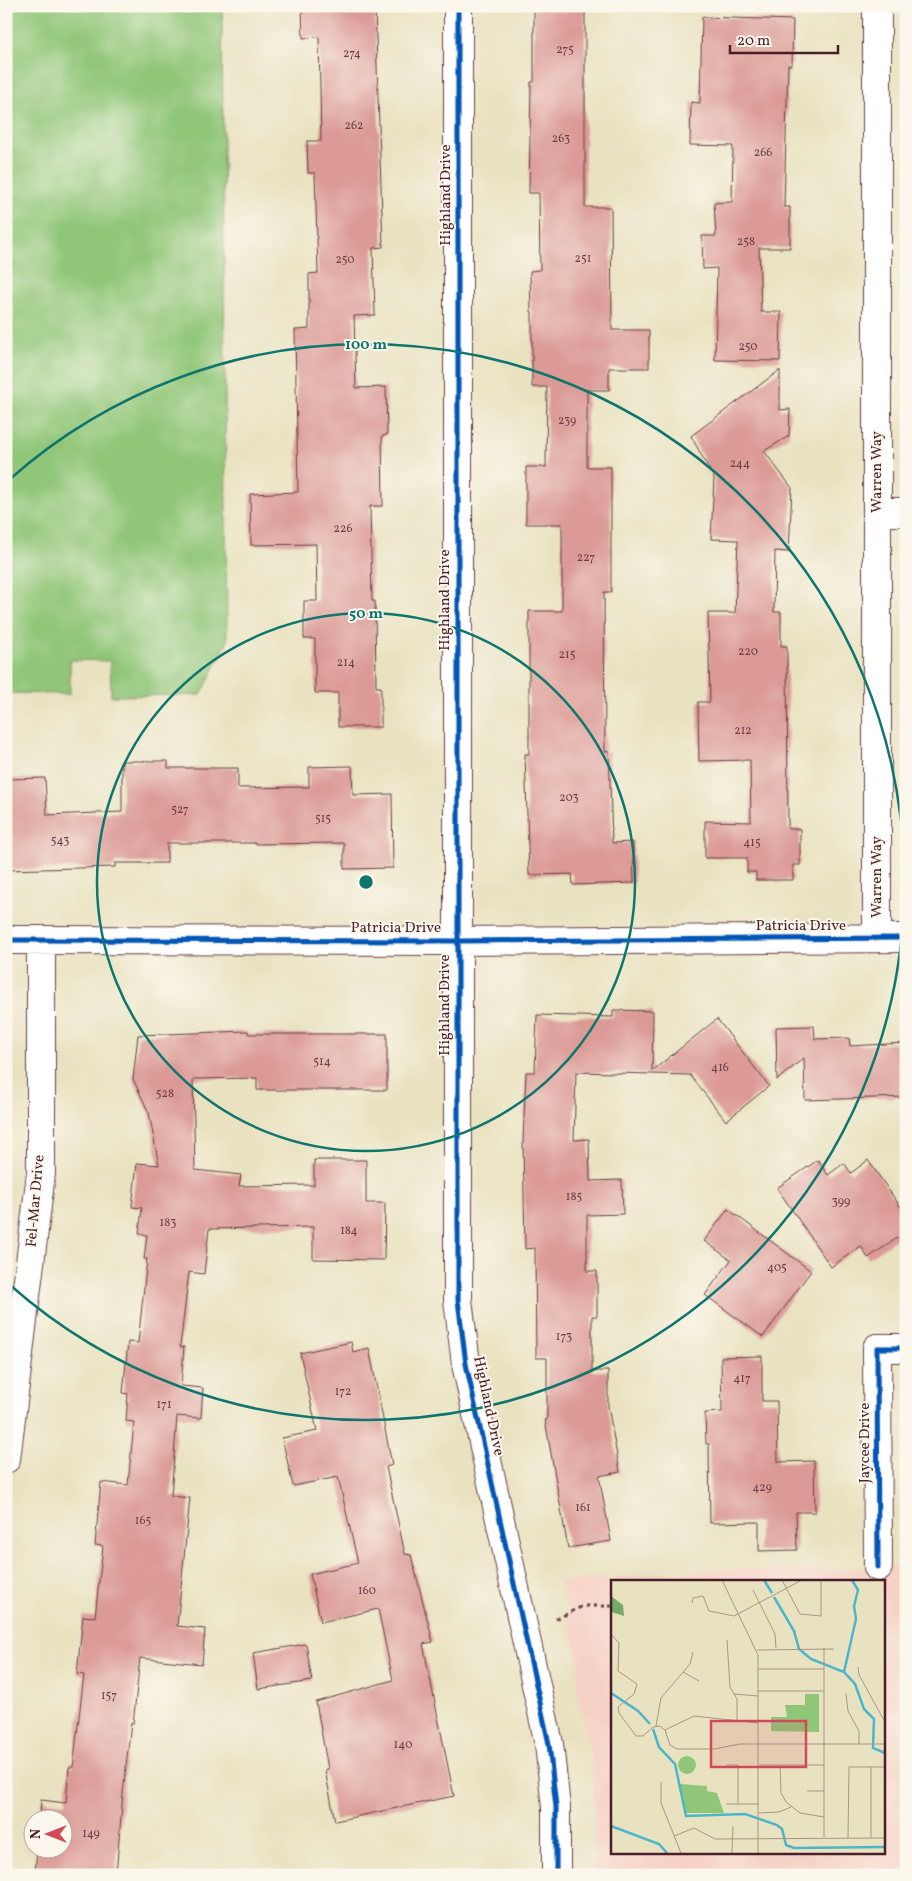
<svg xmlns="http://www.w3.org/2000/svg" width="912" height="1881" font-family="Vollkorn,serif">
  <style>
    .built { fill: #f6d1c5; fill-rule: evenodd }
    .green { fill: #90c678; stroke: #6d7252 }
    .building { fill: #db9a95 }
    .lines { fill: none; stroke-linecap: round; stroke-linejoin: round }
    .minor-casing { stroke: #623c42; stroke-width: 30 }
    .path { stroke: #623c42; stroke-width: 3; stroke-dasharray: 4 4; stroke-linecap: butt }
    .minor { stroke: #fff; stroke-width: 28 }
    .cycleway-casing { stroke: #fbf7ec; stroke-width: 8 }
    .cycleway { stroke: #0057b8; stroke-width: 5 }
    .ring { fill: none; stroke: #0f766e; stroke-width: 2.5 }
    .labels { text-anchor: middle; dominant-baseline: central; stroke-width: 4; stroke-linejoin: round; paint-order: stroke }
    .number-label { font-size: 12px; fill: #6e3e46 }
    .street-label { font-size: 15px; fill: #4a1f2b; stroke: #fbf7ec }
    .inset-river { fill: none; stroke: #4bb5c9; stroke-width: 2.5 }
    .inset-road { fill: none; stroke: #a99485; stroke-width: 1 }
    .view { fill: #d1495b; fill-opacity: 0.15; stroke: #d1495b; stroke-width: 2.5 }
    .inset-edge { fill: none; stroke: #4a1f2b; stroke-width: 2.5 }
    .centre { fill: #0f766e; stroke: #fbf7ec; stroke-width: 2.5 }
    .ring-label { font-size: 15px; text-anchor: middle; font-weight: bold; fill: #0f766e; stroke: #fbf7ec; stroke-width: 4; stroke-linejoin: round; paint-order: stroke }
  </style>
  <rect width="100%" height="100%" fill="#fbf7ec"/>
  <filter id="ink" filterUnits="userSpaceOnUse"><feTurbulence type="fractalNoise" baseFrequency=".02" numOctaves="2"/><feDisplacementMap in="SourceGraphic" scale="10" xChannelSelector="R" yChannelSelector="G"/><feConvolveMatrix kernelMatrix="1 2 1 2 8 2 1 2 1" color-interpolation-filters="sRGB"/></filter>
  <filter id="wash" filterUnits="userSpaceOnUse"><feTurbulence type="fractalNoise" baseFrequency=".0096" numOctaves="4" result="noise"/><feDisplacementMap in="SourceGraphic" scale="20" xChannelSelector="R" yChannelSelector="G"/><feGaussianBlur stdDeviation="1.12" result="paint"/><feColorMatrix in="noise" values="0 0 0 0 0 0 0 0 0 0 0 0 0 0 0 0 0 1.4 0 .05"/><feComposite in="paint" operator="in"/></filter>
  <g filter="url(#wash)">
    <rect width="100%" height="100%" fill="#e9e2c1"/>
    <path class="built" d="M878,1567h28v308h-311l-2,-109 -16,-74 1,-34 -18,-77 159,-11h119zM612,1581h271v271h-271z"/>
    <path class="green" d="M6,6h216l5,637 -26,52 -90,1 -1,-35 -40,-1v34l-64,-1z"/>
    <g id="blocks">
      <path class="building" d="M302,6h73l8,241 -10,1 2,67 -21,1 2,72 30,-1 1,48 -5,1 1,70h-13l2,95h3l1,86h5v40h-43v-34h-23v-54h-11v-38h13l-1,-57 -65,1 -1,-51 48,-2 -3,-162 14,-1v-55l9,-1 -3,-100h-7l-1,-32h14l-2,-104 -16,1z
        M534,6h51v201h26l1,123h37v38h-40v22h-22v77h24v125h-7l1,160 4,-1 3,92 21,-1 1,41 -61,2 -1,-11 -43,1 -4,-121h4v-143h33v-87h-36v-57h20l1,-80h-15v-75h-1l-1,-41 10,-1 -1,-77h-10l2,-111h3z
        M702,17l91,3 -1,45h-4l-4,142h6v41h-31l2,64h20l-1,49 -65,-1 2,-92 -14,1 -1,-33h14l-2,-33 18,-1 1,-56 -43,-1 1,-43 9,1z
        M780,370v40l10,-1 -1,27 -25,15 28,37 -3,64 -14,-1 -1,61h7v34h6l1,183h12v36h-7v15h-37v-8h-9v-14h-42v-37l46,1 -1,-62 -51,1 -1,-59h12l-2,-89h27l3,-73 -27,-1 3,-61 -23,-42z
        M122,761h46v7h70v20l71,-1v-20l43,-1 1,29 39,-1 1,74 -49,1v-26l-89,1v-1h-88v20h-52v4l-109,3v-91l39,-1 2,37 75,-3z
        M613,1010l40,1 -1,60 65,-52 52,67 -43,35 -36,-46 -114,-3 -2,68 15,-1 1,42 32,-1 1,34 -36,1v56h10v45h-5v55h16v35l12,66 -21,4 12,65 -43,7 -23,-128h2v-62h-11l-1,-110 -10,1 -2,-108 3,-69h9l2,-57 76,2z
        M814,1026l1,13 34,-1 1,8 56,-3v54l-101,3 -1,-42 -27,22 -1,-53z
        M248,1031v3h139v56h-130v-12l-64,1 2,91 46,5 -2,11 75,-1v-25h52v43h19l-1,57 -71,-1v-32l-104,2 -5,45 -15,-2 -9,75h4l-3,39 22,2 -2,30 -24,-2 -6,80 19,2 -13,128 28,3 -3,35 -62,-6 -7,66 -2,-1 -8,70 -7,81 -37,-3v4h-44l2,-27h25v-30h-22l1,-18 25,3 3,-36h4l11,-92 -7,-1 6,-58 12,1 8,-71 -8,-1 6,-63 27,3 6,-63 -8,-1 2,-27 -5,-1 5,-51 10,1 9,-84h-3l3,-24 -8,-1 3,-26 -10,-1 5,-44 22,2 -10,-52 -16,-34 5,-44z
        M818,1160l10,15 16,-12 7,10 17,-13 38,55v17l-38,26 -7,-12 -30,21 -54,-79z
        M728,1209l83,62 -48,66 -58,-42 26,-35 -27,-19z
        M351,1342l2,10 16,-4 23,117 -6,2 19,87 6,1 22,87 -10,2 31,152 -119,25 -10,-51 3,-1 -12,-67 77,-22 -15,-71 -57,13 -11,-48 48,-11 -20,-86 -45,9 -11,-48 35,-7 -17,-78z
        M762,1356v45h15l1,61 36,-1 1,51h-19l1,38 -38,1v-29l-49,1 -1,-79h-3l-1,-31 17,-1 -1,-55z
        M306,1644l6,37 -54,8 -5,-36z"/>
    </g>
  </g>
  <g filter="url(#ink)">
    <use href="#blocks" fill-opacity="0" stroke="#623c42" stroke-width="1"/>
    <g class="lines">
      <g class="minor-casing">
        <path id="minor" d="M458,6v1294l8,64 83,380 7,63v68
          M877,512h29
          M877,938v-932
          M6,940l452,1 448,-3
          M6,1459l35,-286v-233
          M878,1567l-1,-219h29"/>
      </g>
      <path class="path" d="M556,1619l27,-13h29"/>
      <use href="#minor" class="minor"/>
      <g class="cycleway-casing">
        <path id="cycleway" d="M458,6v1294l8,64 83,380 7,63v68
          M6,940l452,1 448,-3
          M878,1567l-1,-219h29"/>
      </g>
      <use href="#cycleway" class="cycleway"/>
    </g>
  </g>
  <g class="ring">
    <circle cx="366" cy="882" r="269"/>
    <path d="M10 479A538 538 0 1 1 10 1285"/>
  </g>
  <g class="labels">
    <g class="number-label">
      <text x="565" y="50">275</text>
      <text x="352" y="54">274</text>
      <text x="354" y="126">262</text>
      <text x="561" y="139">263</text>
      <text x="763" y="153">266</text>
      <text x="746" y="242">258</text>
      <text x="583" y="259">251</text>
      <text x="345" y="260">250</text>
      <text x="748" y="347">250</text>
      <text x="567" y="421">239</text>
      <text x="740" y="464">244</text>
      <text x="343" y="529">226</text>
      <text x="586" y="558">227</text>
      <text x="748" y="652">220</text>
      <text x="567" y="655">215</text>
      <text x="346" y="663">214</text>
      <text x="743" y="731">212</text>
      <text x="569" y="798">203</text>
      <text x="180" y="810">527</text>
      <text x="323" y="819">515</text>
      <text x="60" y="841">543</text>
      <text x="752" y="843">415</text>
      <text x="322" y="1062">514</text>
      <text x="720" y="1068">416</text>
      <text x="165" y="1094">528</text>
      <text x="574" y="1197">185</text>
      <text x="841" y="1202">399</text>
      <text x="168" y="1223">183</text>
      <text x="349" y="1231">184</text>
      <text x="777" y="1268">405</text>
      <text x="564" y="1337">173</text>
      <text x="742" y="1379">417</text>
      <text x="343" y="1392">172</text>
      <text x="164" y="1405">171</text>
      <text x="762" y="1488">429</text>
      <text x="583" y="1508">161</text>
      <text x="143" y="1521">165</text>
      <text x="367" y="1591">160</text>
      <text x="109" y="1696">157</text>
      <text x="403" y="1745">140</text>
      <text x="91" y="1834">149</text>
    </g>
    <g class="street-label">
      <text transform="translate(446 195) rotate(-90)">Highland Drive</text>
      <text transform="translate(877 472) rotate(-90)">Warren Way</text>
      <text transform="translate(445 600) rotate(-90)">Highland Drive</text>
      <text transform="translate(877 877) rotate(-90)">Warren Way</text>
      <text x="801" y="926">Patricia Drive</text>
      <text x="396" y="928">Patricia Drive</text>
      <text transform="translate(445 1005) rotate(-90)">Highland Drive</text>
      <text transform="translate(36 1201) rotate(-85)">Fel-Mar Drive</text>
      <text transform="translate(488 1406) rotate(78)">Highland Drive</text>
      <text transform="translate(865 1443) rotate(-90)">Jaycee Drive</text>
    </g>
  </g>
  <g transform="translate(611 1580)">
    <rect width="274" height="274" fill="#e9e2c1"/>
    <path d="M194,114h14v38l-48,-1v-14h16l-2,-12h20zM67 185a9 9 0 1 1 18 0a9 9 0 1 1-18 0ZM69,204l27,2v5l10,2 7,20h-38z" fill="#90c678"/>
    <path d="M0,16l12,9 1,11 -13,-4z" fill="#74ab68"/>
    <path class="inset-river" d="M153,0l8,13M163,17l20,34 5,18 12,10 33,13 11,12 9,25 10,10 -1,29 12,5M233,92l12,-53 -2,-13 4,-16 -6,-10M0,113l27,18 12,13M42,149l6,18 16,17 11,52 59,-2 32,11 5,4 4,16 8,3 91,-1M0,246l48,18 8,9"/>
    <path class="inset-road" d="M111,0l36,75v198M171,0l18,34 21,2v-36M142,10l22,44 1,14M81,23l1,-5 10,-2 6,15 25,5 68,-36M0,54l8,9 -1,28 19,13 -3,10 -16,13 1,6 17,23h7l10,-9 7,-1 5,4 5,15 7,4h37l26,-5h145M116,60l3,47 7,12v23M146,70l77,-1M247,87l1,8 26,47M147,89h66M72,92l16,9M147,111h66M123,114l24,2M235,114l2,17 11,20v13M45,146l5,-28 29,-34 3,-12M54,150l29,-14 64,7M115,185h12v39M148,185h65M169,185l1,28 5,9 14,11 24,4M50,202v21l20,50M196,211h17M115,224h33M148,233l20,-1 12,-5M63,256l20,-8 21,11 170,-1M213,257v-189M237,258l1,-71h36M260,258v-71M121,273l1,-27"/>
    <path class="view" d="M100,141h95v46h-95z"/>
    <rect width="274" height="274" class="inset-edge"/>
  </g>
  <circle cx="366" cy="882" r="8" class="centre"/>
  <g class="ring-label">
    <text x="366" y="349">100 m</text>
    <text x="366" y="618">50 m</text>
  </g>
  <rect width="912" height="1881" fill="none" stroke="#fbf7ec" stroke-width="25"/>
  <g transform="translate(48 1834) rotate(270)"><circle r="24" fill="#fbf7ec" stroke="#b4a19f"/>
  <path d="M0-4L9 19L0 12L-9 19Z" fill="#d1495b"/>
  <text y="-8" font-size="14" font-weight="bold" text-anchor="middle" fill="#4a1f2b">N</text>
  </g>
  <path d="M730 45v8h108v-8" fill="none" stroke="#4a1f2b" stroke-width="2.5"/>
  <text x="737" y="45" font-size="15" fill="#4a1f2b" stroke="#fbf7ec" stroke-width="4" paint-order="stroke">20 m</text>
</svg>
